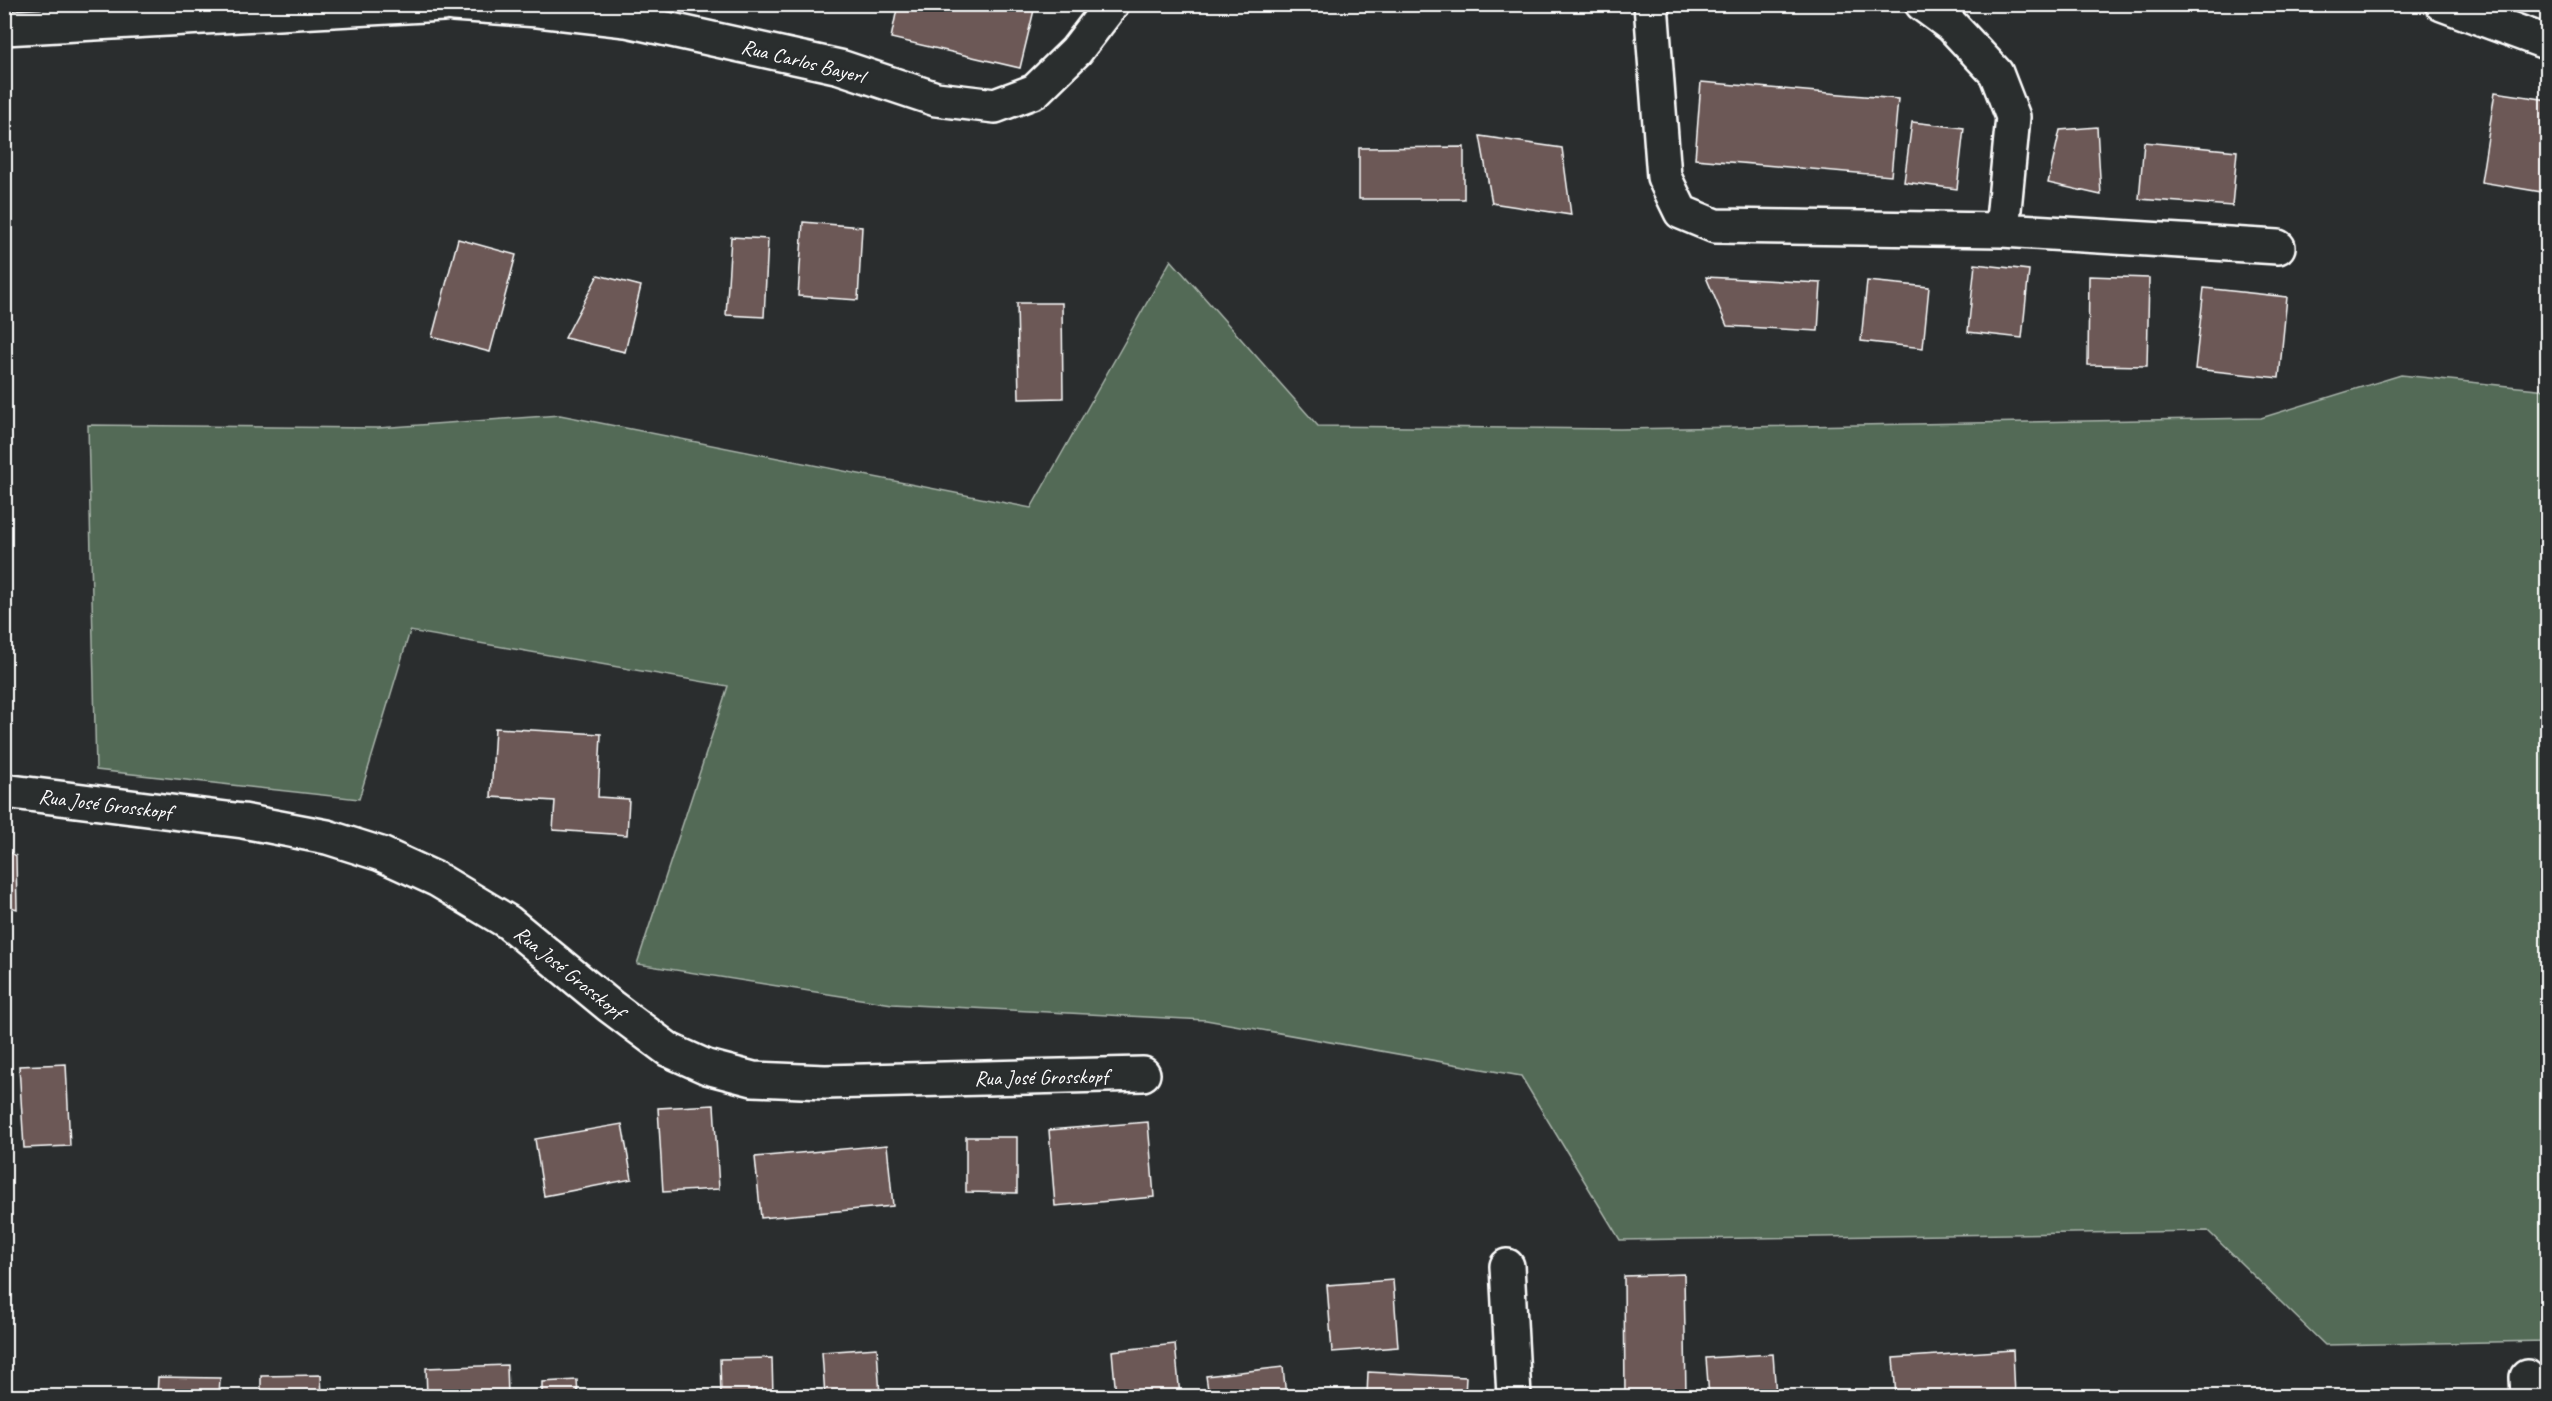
<svg xmlns="http://www.w3.org/2000/svg" width="2552" height="1401" font-family="Caveat,sans-serif">
  <style>
    .green { fill: #536a57; stroke: #a9b4ab; stroke-width: 1.5 }
    .building { fill: #6c5957; stroke: #fff; stroke-width: 1.5 }
    .lines { fill: none; stroke-linecap: round; stroke-linejoin: round }
    .minor-casing { stroke: #fff; stroke-width: 38 }
    .minor { stroke: #2a2d2e; stroke-width: 33 }
    .labels { text-anchor: middle; dominant-baseline: central; stroke-width: 4.5; stroke-linejoin: round; paint-order: stroke }
    .street-label { font-size: 21px; fill: #fff; stroke: #2a2d2e }
  </style>
  <rect width="100%" height="100%" fill="#2a2d2e"/>
  <filter id="ink" filterUnits="userSpaceOnUse"><feTurbulence type="fractalNoise" baseFrequency=".0167" numOctaves="2"/><feDisplacementMap in="SourceGraphic" scale="12" xChannelSelector="R" yChannelSelector="G"/><feConvolveMatrix kernelMatrix="1 2 1 2 8 2 1 2 1" color-interpolation-filters="sRGB"/></filter>
  <g filter="url(#ink)">
    <path class="green" d="M1171,260l147,166 302,3 641,-11 140,-43 146,15v951l-222,4 -117,-114 -588,9 -99,-164 -315,-56 -314,-16 -255,-40 91,-278 -318,-55 -51,168 -263,-29 -8,-345 290,3 182,-13 471,93z"/>
    <path class="building" d="M898,4h112l24,6 -14,58 -129,-30z
      M1701,82l197,17 -7,77 -196,-17z
      M2495,92l53,8v93l-67,-11z
      M1912,122l52,6 -7,61 -53,-7z
      M2097,127l4,68 -53,-12 12,-53z
      M1480,136l82,12 9,67 -79,-12z
      M2144,142l93,9 -5,55 -93,-7z
      M1464,147v52h-105v-51z
      M803,222l59,5 -4,73 -60,-4z
      M731,237l37,2 -4,78 -38,-2z
      M458,239l58,16 -26,97 -58,-15z
      M1975,264l54,6 -7,68 -54,-6z
      M598,275l43,11 -16,66 -60,-14z
      M2089,276l60,2 -2,88 -59,-1z
      M1706,277l115,6 -3,48 -91,-5z
      M1867,281l62,6 -6,61 -62,-7z
      M2204,288l83,9 -8,81 -84,-9z
      M1017,303h45l1,95 -44,1z
      M495,728l106,6 -3,63 31,2 -2,36 -74,-5 2,-29 -64,-4z
      M4,848l12,8 1,53 -13,-4z
      M66,1064l4,82 -46,2 -5,-82z
      M714,1105l5,84 -56,3 -5,-84z
      M1148,1122l6,75 -99,9 -6,-76z
      M622,1124l10,55 -88,17 -9,-57z
      M966,1137h51v56l-51,-1z
      M887,1145l6,61 -132,12 -6,-61z
      M1684,1274l2,122h-61l-1,-120z
      M1393,1280l5,67 -66,5 -5,-67z
      M1175,1344l5,52h-64l-4,-45z
      M877,1348l3,48h-55l-3,-44z
      M2013,1350l2,46h-119l-3,-38z
      M1773,1354l3,42h-67l-3,-38z
      M772,1358l1,38h-52l-1,-37z
      M507,1365l1,31h-81l-1,-28z
      M1283,1367l3,29h-77l-3,-20z
      M1368,1372l98,5 -1,19h-98z
      M321,1375l1,21h-61v-20z
      M158,1377l62,1 -1,18h-62z
      M577,1380l1,16h-36v-14z"/>
    <g class="lines">
      <g class="minor-casing">
        <path id="minor" d="M453,4l85,6 88,10 214,47 96,32 59,7 40,-15 41,-40 36,-47
          M1651,4l13,173 17,35 34,14 287,4 276,17
          M1922,4l30,22 44,47 17,44 -11,113
          M2442,4l106,39
          M4,28l439,-24
          M4,791l239,30 84,16 54,17 57,26 70,42 102,84 59,44 38,17 46,12 72,3 318,-8
          M1507,1266l7,130
          M2527,1377l1,19"/>
      </g>
      <use href="#minor" class="minor"/>
    </g>
  </g>
  <g class="labels">
    <g class="street-label">
      <text transform="translate(803 61) rotate(14)">Rua Carlos Bayerl</text>
      <text transform="translate(105 804) rotate(7)">Rua José Grosskopf</text>
      <text transform="translate(569 972) rotate(39)">Rua José Grosskopf</text>
      <text transform="translate(1041 1077) rotate(-1)">Rua José Grosskopf</text>
    </g>
  </g>
  <rect width="2552" height="1401" fill="none" stroke="#2a2d2e" stroke-width="24"/>
  <rect x="12" y="12" width="2528" height="1377" fill="none" stroke="#fff" stroke-width="2" filter="url(#ink)"/>
</svg>
